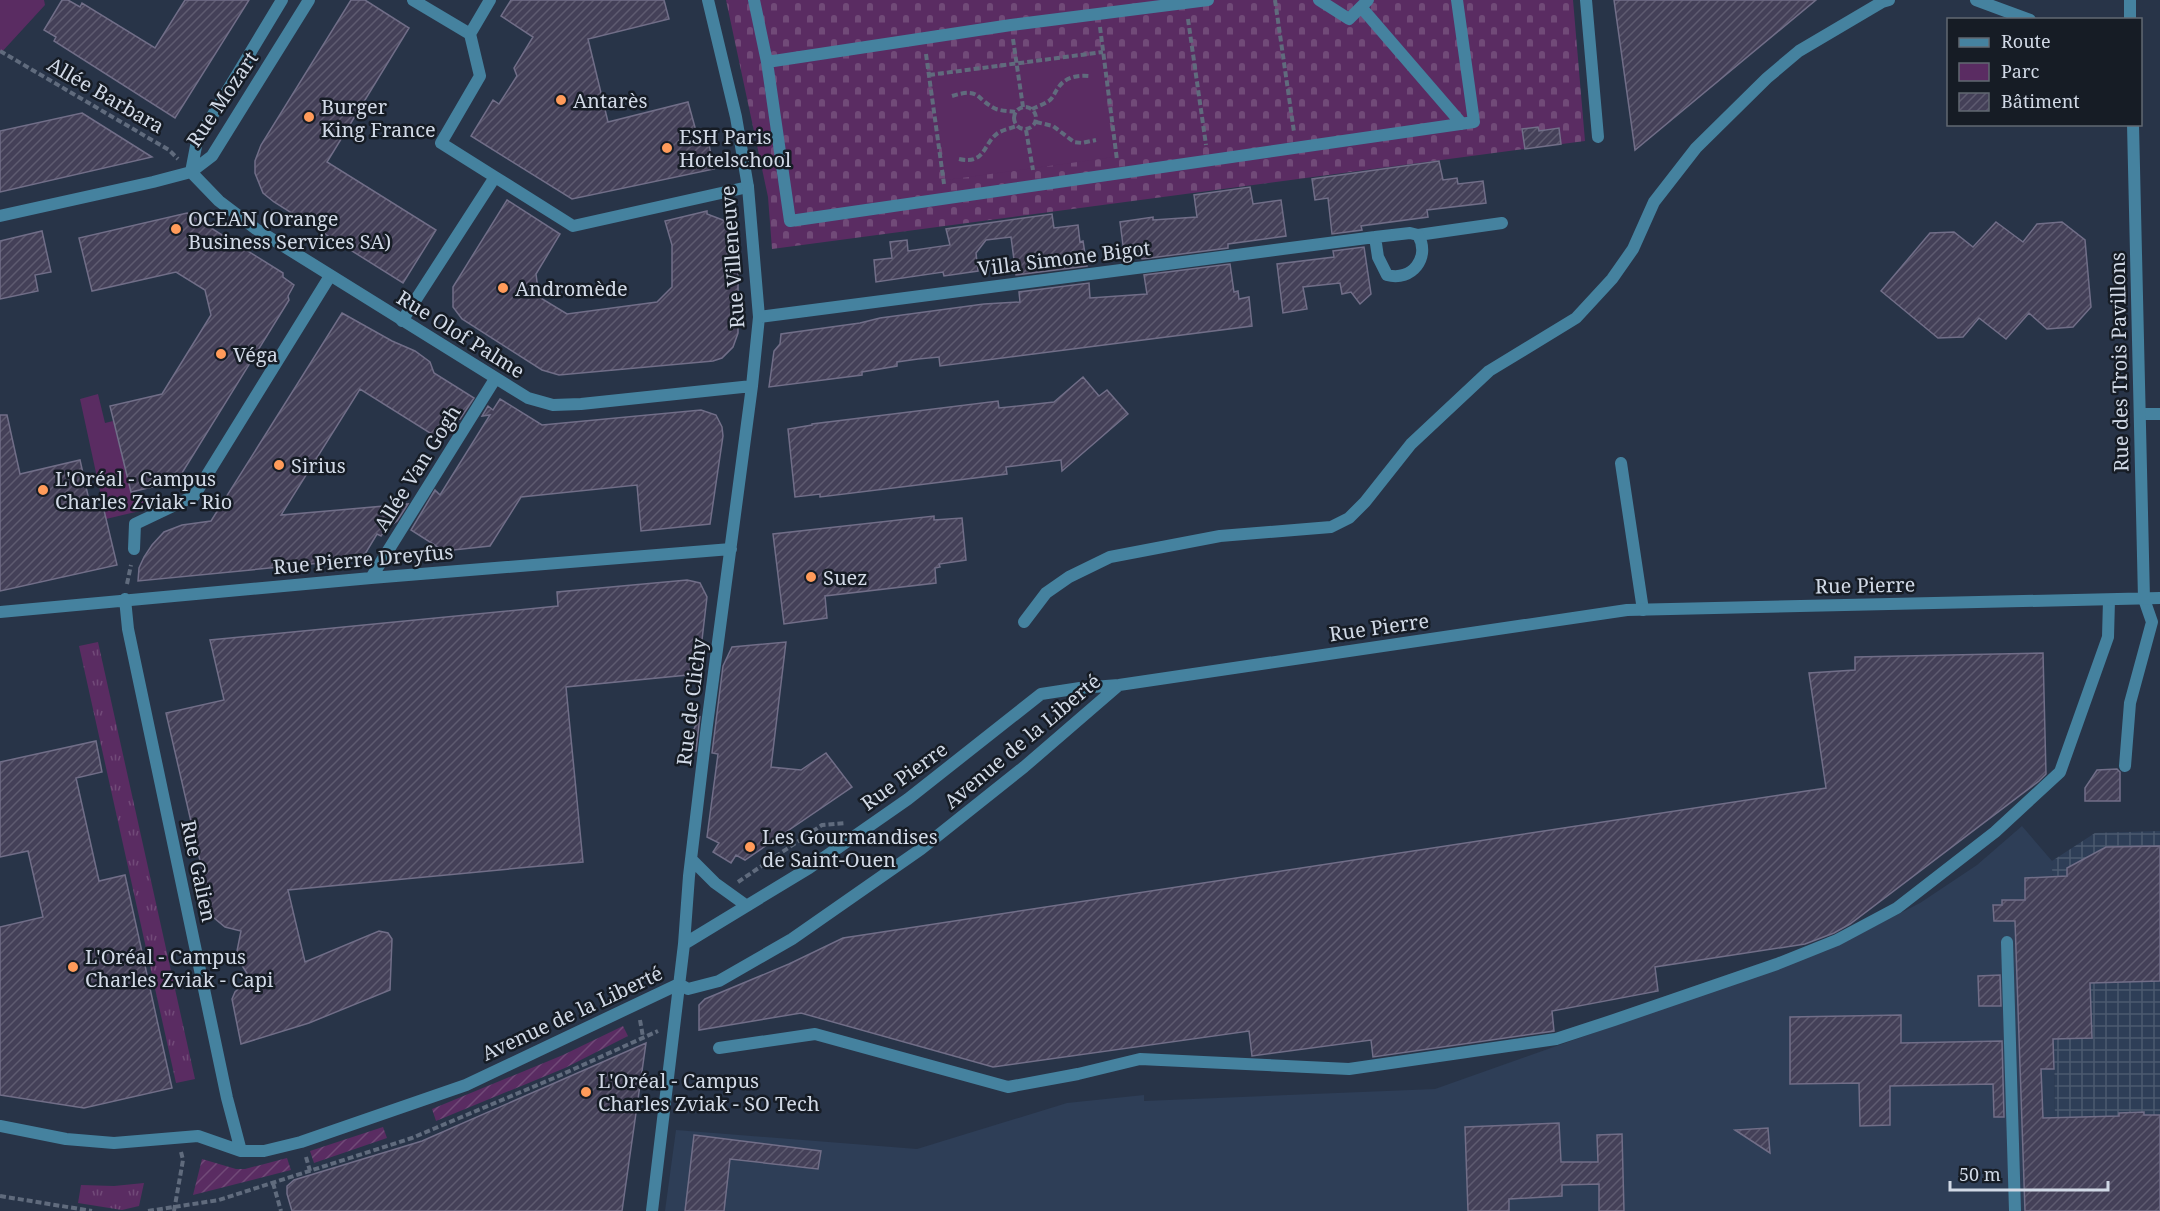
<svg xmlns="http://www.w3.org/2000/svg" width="2160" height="1211" font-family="'Noto Serif',serif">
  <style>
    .built { fill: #2e3e57 }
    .industrial { fill: url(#industrial-grid) }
    .grass { fill: url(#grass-tufts) }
    .cemetery { fill: url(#cemetery-stones) }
    .park { fill: #5a2c62 }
    .garden { fill: url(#garden-furrows) }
    .building { fill: url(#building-hatch); stroke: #716e88; stroke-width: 1.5 }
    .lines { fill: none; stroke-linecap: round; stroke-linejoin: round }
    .path { stroke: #606b7d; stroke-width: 4; stroke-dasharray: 6 3; stroke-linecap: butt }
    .service { stroke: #45829f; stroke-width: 12 }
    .minor { stroke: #45829f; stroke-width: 12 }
    .poi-dot { fill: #ff9b5a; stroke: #161c25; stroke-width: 2 }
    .labels { text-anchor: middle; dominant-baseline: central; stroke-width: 5; stroke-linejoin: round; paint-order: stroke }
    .street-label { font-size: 20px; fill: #d1d9e6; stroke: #161c25 }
    .poi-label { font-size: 20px; fill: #d1d9e6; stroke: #161c25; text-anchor: start }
  </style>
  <defs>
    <pattern id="industrial-grid" width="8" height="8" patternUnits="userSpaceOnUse" patternTransform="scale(1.5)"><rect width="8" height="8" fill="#2e3e57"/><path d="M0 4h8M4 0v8" fill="none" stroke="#4b596f"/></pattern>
    <pattern id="grass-tufts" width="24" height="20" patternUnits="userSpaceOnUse" patternTransform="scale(1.5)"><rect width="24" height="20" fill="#5a2c62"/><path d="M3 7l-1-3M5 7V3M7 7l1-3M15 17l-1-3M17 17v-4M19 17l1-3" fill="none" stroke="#714a78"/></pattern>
    <pattern id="cemetery-stones" width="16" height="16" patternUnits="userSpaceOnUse" patternTransform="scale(1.5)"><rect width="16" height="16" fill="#5a2c62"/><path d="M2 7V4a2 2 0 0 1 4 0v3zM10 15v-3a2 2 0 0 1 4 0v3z" fill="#714a78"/></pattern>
    <pattern id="garden-furrows" width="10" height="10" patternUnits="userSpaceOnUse" patternTransform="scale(1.5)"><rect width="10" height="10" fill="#5a2c62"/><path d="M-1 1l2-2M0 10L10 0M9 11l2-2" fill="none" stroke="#714a78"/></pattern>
    <pattern id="building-hatch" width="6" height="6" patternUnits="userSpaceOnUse" patternTransform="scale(1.5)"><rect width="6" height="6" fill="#444058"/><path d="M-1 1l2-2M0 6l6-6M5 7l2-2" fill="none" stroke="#5e5b70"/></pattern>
  </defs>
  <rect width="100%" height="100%" fill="#283448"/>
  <path class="built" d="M2022,826l30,35 4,350h-1391l11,-81 241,19 150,-46 77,-8v6l291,-12 393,-139 92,-47 57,-38z"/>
  <path class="industrial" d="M2160,831v380h-104l-4,-350 43,-28z"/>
  <path class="grass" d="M98,642l97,437 -19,4 -97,-437z
    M144,1183l-5,23 -17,4 -44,-7 3,-18 33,1z"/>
  <path class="cemetery" d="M726,0h847l12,141 -813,108 -4,-52z"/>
  <path class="park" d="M0,0h44l1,5 -45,49z
    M1101,54l13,103 -168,23 -14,-103z
    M98,394l7,29 8,-2 18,71 3,5 13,6 -3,7 -38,9 -26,-120z"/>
  <path class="garden" d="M623,1026l5,10 -63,32 -129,53 -4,-12 131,-54z
    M383,1127l4,11 -73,25 -4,-12z
    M287,1158l4,12 -98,25 9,-36 34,10h9z"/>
  <path class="building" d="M62,0h6l12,7 2,-4 73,45 30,-48h64l-74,118 -121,-77 2,-4 -12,-7z
    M351,0h14l44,28 -82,134 109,68 -33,53 -129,-81 -11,-9 -8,-20v-12l6,-16z
    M511,0h153l5,19 -81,20 20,83 80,-20 8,29 10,-1 8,39 -142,30 -101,-63 22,-36 6,4 18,-28 -3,-8 19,-31 -32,-21z
    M1614,0h202l-181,150z
    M82,113l70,44 -152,35v-61z
    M1538,127l1,4 20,-3 2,16 -36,5 -3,-20z
    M1439,161l4,19 14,-2 1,6 25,-3 3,22 -59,7 1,7 -67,9 1,4 -30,4 -4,-36 -13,2 -3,-21z
    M1250,187l3,17 28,-4 5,36 -58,8v4l-86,11 -2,-8 -16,2 -4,-31 33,-5v3l44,-3 -3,-22z
    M507,200l53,34 -24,40 3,23 28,17 90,-12 15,-15v-42l-7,-24 42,-10v3l21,8 10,12v99l-5,14 -11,11 -9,3 -154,14 -17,-5 -80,-51 -9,-12v-20z
    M187,213l96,60v4l11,8 -6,11 1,4 -112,181 -46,11 -21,-86 52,-12 49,-79 -6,-25 -29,-18 -84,19 -13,-53z
    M1052,214l2,14 24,-3 2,17 3,-1 4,25 -71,9 -5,-38 -25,3 -10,13 2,18 -34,5 -1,-4 -67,10 -2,-22 18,-2 -2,-16 17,-2 1,11 42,-6 -4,-16z
    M1996,222l27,20 14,-18 25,-2 23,18 6,67 -18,20 -26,2 -18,-16 -23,26 -27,-21 -16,19 -25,1 -57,-47 49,-58 24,-1 19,15z
    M42,231l9,41 -16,3 3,16 -38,8v-58z
    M1364,247l7,47 -11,10 -9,-12 -9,2 -2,-11 -37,4 4,22 -24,4 -6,-49 57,-7 -1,-6z
    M1230,264l4,28 4,-1 1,8 10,-2 3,29 -312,40 -1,-9 -21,2 -21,3v4l-35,6v3l-93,12 5,-36 6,-7 1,-10 79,-11 20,-5 104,-14 36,-2 -1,-10 70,-9 1,15 57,-4 -3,-19z
    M342,313l50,28 23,10 15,11 4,11 40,25 -14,21 -10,2 -12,17 -78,-49 -79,126 127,-11 -11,17 -12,9 -4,6 -4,-2 -15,25 -224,22 1,-13 5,-11 8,-12 12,-13 18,-7 29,-4z
    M1083,377l16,19 8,-6 21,24 -66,57 -1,-11 -55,7 1,7 -187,23v-3l-25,3 -7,-68 24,-4v-1l186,-23 1,7 55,-6z
    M500,399l42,26 159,-15 15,5 6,12 1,9 -13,88 -69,7 -4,-46 -116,12 -31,49 -46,5 -33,-21 24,-40 5,5 50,-80 -8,1 6,-10 5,4z
    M0,415h7l13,59 60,-14 11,49 12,-3 14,59 -117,26z
    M934,516v4l28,-2 4,42 -27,4 1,3 -5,1 1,15 -111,13 2,22 -43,6 -11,-90z
    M687,580l13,3 7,14 -9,77 -132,13 17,175 -295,28 17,72 74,-31 9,2 4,6 -2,51 -81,33 -68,21 -9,-45 3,-7 15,-14 -14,-22 5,-25 -16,-4 -12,-10 -47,-204 58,-13 -14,-60 348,-34 -1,-14z
    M786,642l-15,125 30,3 25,-17 26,34 -107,73 -9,-5 -5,8 -18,-11 6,-9 -12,-6 11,-83 -6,-1 11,-87 9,-19z
    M2043,653l3,121 -7,7 -189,143 -16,9 -29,11 -150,23 3,24 -106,20 2,20 -181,26 -2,-17 -119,16 -3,-25 -256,36 -192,-54 -102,17v-25l6,-6 84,-35 54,-26 983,-150 -17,-115 46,-3v-13z
    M700,716l-4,35 -12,-1z
    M96,741l6,31 -26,6 23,103 26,-6 47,213 -88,20 -84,-13v-168l43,-10 -15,-66 -28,6v-95z
    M2117,769l3,3v29h-35v-13l12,-18z
    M2160,846v135l-70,2 2,55 -39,1 1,30h-13l2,49 76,-2v-3l25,-1v3h16v96h-135l-10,-290h-21l-1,-16h9v-5h23v-22l42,-2v-8l39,-21z
    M2000,975l1,31h-22l-1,-30z
    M1901,1015v28l101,-2 2,76h-10l-1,-33 -103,2v39l-30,1 -1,-43 -69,1v-67z
    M646,1043l-24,168h-330l-5,-17v-8l7,-6 128,-39z
    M1559,1123l2,39h37l-1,-27 25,-1 2,77h-25v-27l-37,1v11l-53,3v12h-41l-3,-84z
    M1768,1128l2,25 -35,-23z
    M694,1135l127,16 -3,18 -88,-10 -6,52h-39z"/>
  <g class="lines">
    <path class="path" d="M1275,0l19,132
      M1188,19l18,126
      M1100,27l17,133
      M1013,39l10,68
      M0,51l169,99 9,9
      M926,54l18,130
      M929,75l174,-23
      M952,96c29,-9 23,3 44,13 6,2 13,2 19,3
      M1014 118a11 11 0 1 1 22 0a11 11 0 1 1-22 0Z
      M1032,109c6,-3 13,-5 18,-9 4,-4 5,-8 8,-12 7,-11 19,-13 31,-12
      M1036,122l17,4 21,16 8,1 14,-3
      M1026,130l7,40
      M959,159c27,6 24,-16 39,-26 5,-3 13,-5 19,-7
      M127,584l4,-19
      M738,882l84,-57 23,-2
      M640,1020l3,17
      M306,1157l4,14
      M273,1183l8,28
      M0,1196l92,15
      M148,1211l71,-11 193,-62 142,-60 104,-47
      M174,1211l9,-51 -2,-8"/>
    <path class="service" d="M754,0l13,62
      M1208,0l-197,25 -244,37 23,159 684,-99 -17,-122
      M1319,0l30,19 19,-19
      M1586,0l12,137
      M1976,0l54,20
      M1361,7l101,117
      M470,34l20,-34
      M495,177l78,49 175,-39
      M1418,235l84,-12
      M402,321l93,-144 -54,-34 39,-67 -10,-42 -57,-34
      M2140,414h20
      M1621,463l22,147
      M134,549l1,-25 59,-28 136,-220
      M1024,622l22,-29 23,-16 41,-20 110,-21 111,-9 18,-9 16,-16 46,-58 78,-73 87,-53 36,-39 21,-30 21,-47 42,-54 71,-70 32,-27 83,-49 7,-2
      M2125,766l5,-63 22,-81 -8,-23
      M2007,942l8,269
      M719,1048l96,-14 193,53 70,-13 62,-15 209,10 207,-30 58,-19 163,-56 60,-24 60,-32 98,-76 65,-60 48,-135 1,-37"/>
    <path class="minor" d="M2130,0v20
      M2133,124l11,475
      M191,172l28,29 37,28 272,169 25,7 28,-1 171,-18
      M191,172l6,-31 85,-141
      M0,216l153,-34 38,-10 21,-16 97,-156
      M759,317l616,-80 35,-4 8,2c13,22 -6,47 -31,40l-9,-18 -3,-20
      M371,578l124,-199
      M125,599l3,30 99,469 14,53
      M0,612l371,-34 360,-29
      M691,859l24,24 32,23
      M684,944l125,-76 99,-69 133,-105 39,-6 39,-3 508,-75 533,-12
      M679,984l9,5 31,-8 73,-42 129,-90 103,-82 95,-82
      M0,1126l66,13 48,4 84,-7 43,15h23l37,-9 165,-57 213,-101
      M652,1211l32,-267 5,-68 18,-151 45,-339 7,-69 -11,-130 -12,-70 -28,-117"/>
  </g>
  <g class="poi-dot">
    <circle cx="561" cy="100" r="6"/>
    <circle cx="309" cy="117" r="6"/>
    <circle cx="667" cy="148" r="6"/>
    <circle cx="176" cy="229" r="6"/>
    <circle cx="503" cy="288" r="6"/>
    <circle cx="221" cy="354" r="6"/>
    <circle cx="279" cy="465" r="6"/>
    <circle cx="43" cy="490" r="6"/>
    <circle cx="811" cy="577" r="6"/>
    <circle cx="750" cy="847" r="6"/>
    <circle cx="73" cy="967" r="6"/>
    <circle cx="586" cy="1092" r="6"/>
  </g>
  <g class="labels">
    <g class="street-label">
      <text transform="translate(106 95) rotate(30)">Allée Barbara</text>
      <text transform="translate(222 99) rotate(-56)">Rue Mozart</text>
      <text transform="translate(732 257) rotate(-94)">Rue Villeneuve</text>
      <text transform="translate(1064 258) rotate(-7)">Villa Simone Bigot</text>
      <text transform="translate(461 334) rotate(32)">Rue Olof Palme</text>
      <text transform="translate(2119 362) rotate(-91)">Rue des Trois Pavillons</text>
      <text transform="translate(417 468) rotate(-58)">Allée Van Gogh</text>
      <text transform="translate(363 559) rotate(-5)">Rue Pierre Dreyfus</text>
      <text transform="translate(1865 585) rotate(-1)">Rue Pierre</text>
      <text transform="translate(1379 627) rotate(-8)">Rue Pierre</text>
      <text transform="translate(691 702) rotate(-83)">Rue de Clichy</text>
      <text transform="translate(1022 741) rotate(-40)">Avenue de la Liberté</text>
      <text transform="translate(904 776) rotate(-36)">Rue Pierre</text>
      <text transform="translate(199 871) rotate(78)">Rue Galien</text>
      <text transform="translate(572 1013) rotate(-25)">Avenue de la Liberté</text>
    </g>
    <g class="poi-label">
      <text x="573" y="100">Antarès</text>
      <text x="321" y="106">Burger<tspan x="321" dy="23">King France</tspan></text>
      <text x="679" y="136">ESH Paris<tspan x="679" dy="23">Hotelschool</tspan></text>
      <text x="188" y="218">OCEAN (Orange<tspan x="188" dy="23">Business Services SA)</tspan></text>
      <text x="515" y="288">Andromède</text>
      <text x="233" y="354">Véga</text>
      <text x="291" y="465">Sirius</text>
      <text x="55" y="478">L'Oréal - Campus<tspan x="55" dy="23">Charles Zviak - Rio</tspan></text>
      <text x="823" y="577">Suez</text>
      <text x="762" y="836">Les Gourmandises<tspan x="762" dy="23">de Saint-Ouen</tspan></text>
      <text x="85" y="956">L'Oréal - Campus<tspan x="85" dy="23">Charles Zviak - Capi</tspan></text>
      <text x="598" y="1080">L'Oréal - Campus<tspan x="598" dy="23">Charles Zviak - SO Tech</tspan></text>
    </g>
  </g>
  <rect x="1947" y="18" width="195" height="108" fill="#161c25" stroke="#616872" stroke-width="1.5"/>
  <rect x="1959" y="38" width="30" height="9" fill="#45829f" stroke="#616872" stroke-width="1.5"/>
  <text x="2001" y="48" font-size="18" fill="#d1d9e6">Route</text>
  <rect x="1959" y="63" width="30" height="18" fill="#5a2c62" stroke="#616872" stroke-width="1.5"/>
  <text x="2001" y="78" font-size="18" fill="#d1d9e6">Parc</text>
  <rect x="1959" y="93" width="30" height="18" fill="url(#building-hatch)" stroke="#616872" stroke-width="1.5"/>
  <text x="2001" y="108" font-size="18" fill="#d1d9e6">Bâtiment</text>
  <path d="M1950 1181v9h158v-9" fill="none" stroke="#d1d9e6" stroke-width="3"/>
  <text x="1959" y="1181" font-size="18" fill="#d1d9e6" stroke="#161c25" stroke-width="4.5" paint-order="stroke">50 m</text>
</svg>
